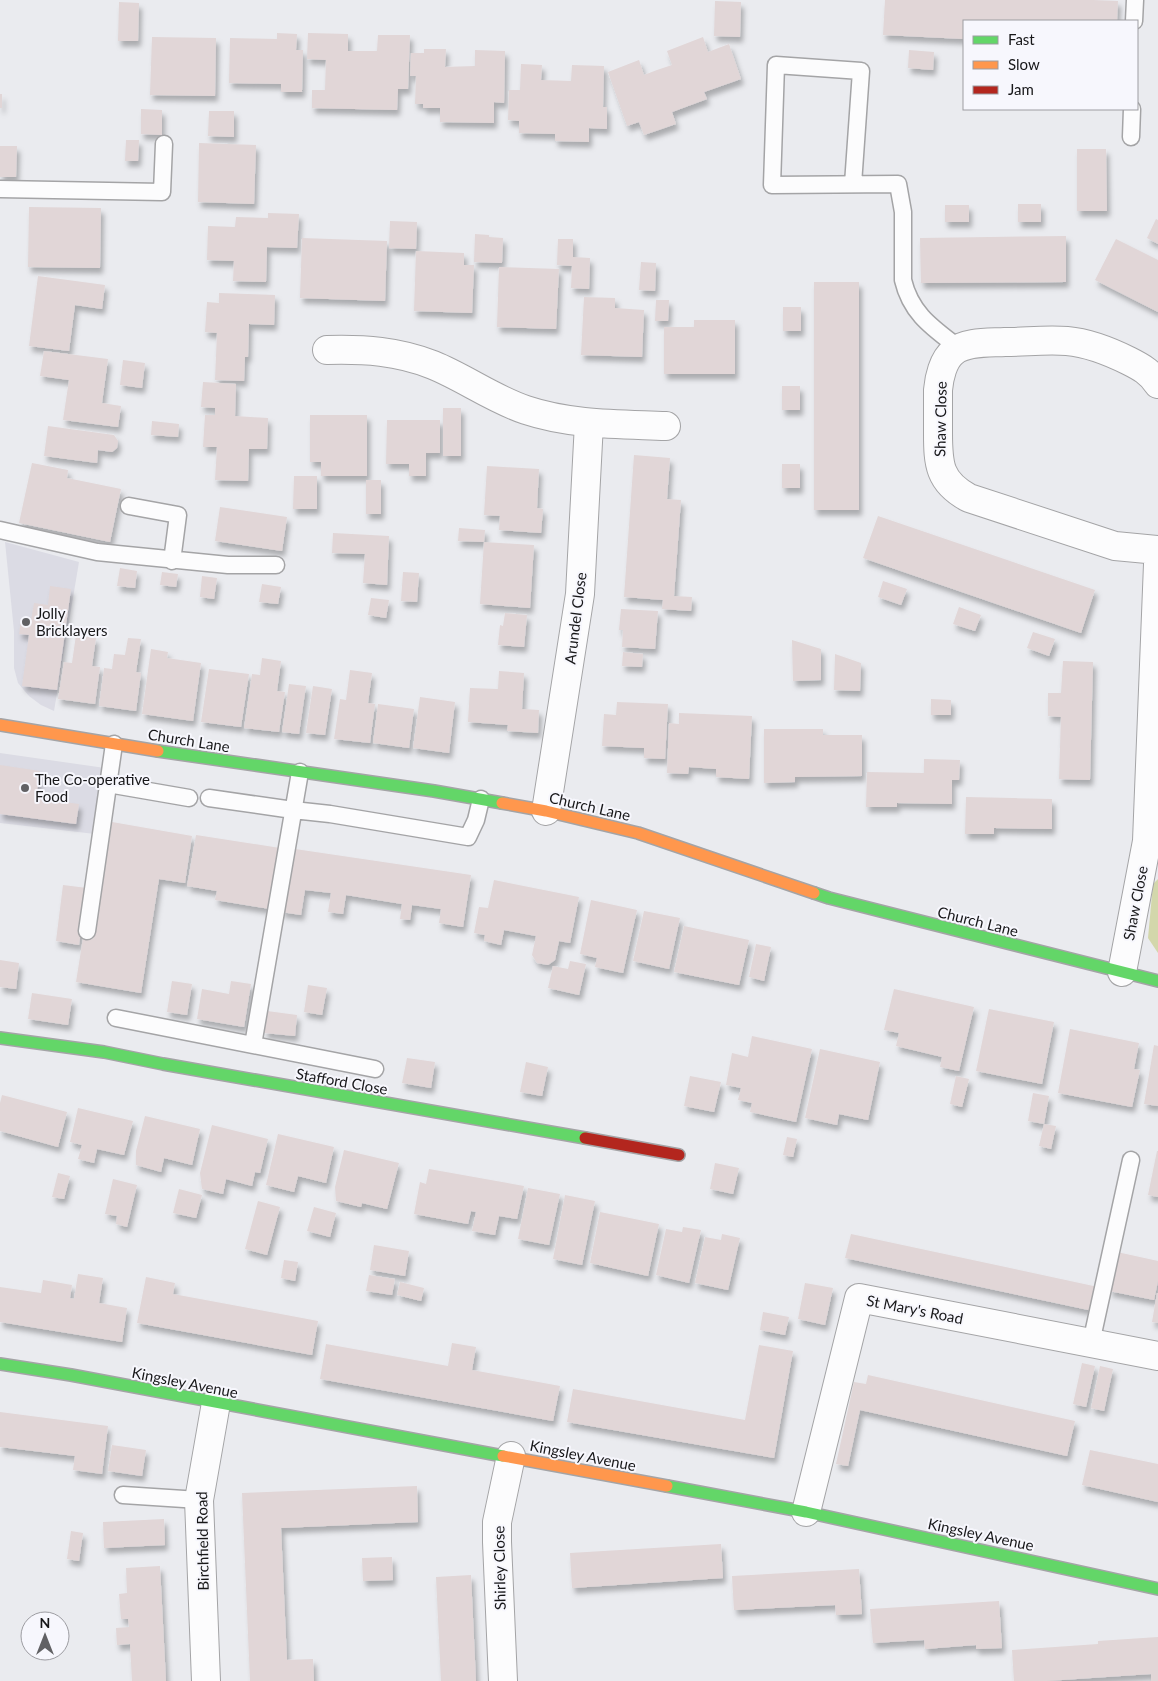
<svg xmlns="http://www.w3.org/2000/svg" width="1158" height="1681" font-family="Lato,sans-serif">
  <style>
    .built { fill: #dbdbe4 }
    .green { fill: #d3d7ab }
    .building { fill: #e1d6d7; filter: url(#shadow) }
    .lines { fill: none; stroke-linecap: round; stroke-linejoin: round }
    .lane-casing { stroke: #a4a4a6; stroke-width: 19 }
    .street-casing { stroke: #a4a4a6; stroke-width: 30 }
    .fast-casing { stroke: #a4a4a6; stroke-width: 14 }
    .slow-casing { stroke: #a4a4a6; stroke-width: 14 }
    .jam-casing { stroke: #a4a4a6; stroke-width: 14 }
    .lane { stroke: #fcfcfd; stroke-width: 16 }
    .street { stroke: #fcfcfd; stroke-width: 28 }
    .fast { stroke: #63d668; stroke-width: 11 }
    .slow { stroke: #ff974d; stroke-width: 11 }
    .jam { stroke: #b3261e; stroke-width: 11 }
    .poi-dot { fill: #616164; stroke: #f7f7fd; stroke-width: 2 }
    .labels { text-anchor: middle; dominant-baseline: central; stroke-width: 4; stroke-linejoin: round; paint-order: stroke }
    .street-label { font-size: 15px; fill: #171719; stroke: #f7f7fd }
    .poi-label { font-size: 15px; fill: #171719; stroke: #f7f7fd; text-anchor: start }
  </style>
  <defs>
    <filter id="shadow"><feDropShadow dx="3" dy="5.5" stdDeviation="2.5" flood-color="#0004"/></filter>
  </defs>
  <rect width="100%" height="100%" fill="#eaebef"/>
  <path class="built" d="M5,542l74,20 -25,149 -13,-6 -12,-9 -11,-13 -4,-15v-37z
    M0,753l105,15 -10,66 -95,-11z"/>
  <path class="green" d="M1158,879v74l-10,-15 5,-54z"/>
  <path class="building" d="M885,0h208l25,1 -1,20h-153v18l-81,-4z
    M715,1l26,1 -1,35 -26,-1z
    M119,2l20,1 -1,38h-20z
    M277,33l20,1 -1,16h7l-1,42h-21v-8l-52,-1 1,-45 47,1z
    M308,33l40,1v17h29l1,-16h32l-2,54h-10l-1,21 -85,-2v-18h13l1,-30 -19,-1z
    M152,37l64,1 -1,58 -65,-1z
    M703,37l5,15 21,-8 12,35 -37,13 3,7 -35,13 4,12 -32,11 -5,-13 -12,4 -19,-54 31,-12 5,15 13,-5 15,-5 -5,-14z
    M424,49h22l-1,18 30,-1v-16l30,1 -1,52 -10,-1v21l-54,-1v-14h-17v-4h-8l1,-28h-6l1,-23h13z
    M909,50l25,2 -1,18 -25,-2z
    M521,64l21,1 -1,15 30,1 1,-16 32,1 -1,41h4v22l-18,-1v14l-34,-1v-7l-36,-1v-12l-11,-1 1,-30h11z
    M0,94h2v14h-2z
    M141,109l21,1v25l-21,-1z
    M209,111h25v26l-26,-1z
    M126,140h13l-1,21h-13z
    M199,143l57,2 -2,59 -56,-2z
    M0,146h17l-1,31h-16z
    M1077,149h29l1,62h-30z
    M1018,204h23v18h-23z
    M945,205h24v17h-24z
    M29,207l72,1 -1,60 -72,-1z
    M268,213l31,1 -2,34 -30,-1 -1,35 -33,-1 1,-20 -27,-1 1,-34 27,1 1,-10 32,1z
    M1156,219l2,1v24l-11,-6z
    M390,221l27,1 -1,27 -27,-1z
    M475,234l14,1v2l14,1 -1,25 -28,-1z
    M1066,236v46l-145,1 -1,-45z
    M302,238l85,3 -2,60 -85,-3z
    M558,239h15v18l17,1 -1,31 -18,-1 1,-22 -15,-1z
    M1116,239l42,21v52l-63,-32z
    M416,251l48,2v12h10l-2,48 -58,-2z
    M641,262l15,1 -1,28 -16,-1z
    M499,267l60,2 -3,60 -59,-2z
    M38,276l67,9 -3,24 -27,-4 -6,46 -40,-5z
    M814,282h45v228h-45z
    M219,293l56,2 -1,30 -25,-1 -1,33h-3l-1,24 -29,-1 2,-47 -12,-1 2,-30 12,1z
    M584,297l31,1v10l29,2 -2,47 -61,-2z
    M656,300h13l-1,21h-13z
    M783,307h18v24h-18z
    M694,320h41v54h-71v-47h30z
    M44,351l64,8 -6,44 19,3 -3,21 -55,-7 6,-40 -29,-4z
    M123,360l22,3 -3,25 -22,-3z
    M203,382l33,2 -1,32 33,2 -1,31h-18l-1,32 -33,-1 2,-33h-14l2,-32h10v-7l-14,-1z
    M782,386h18v24h-18z
    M443,408h18v48h-18z
    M310,415h57v61h-46v-14h-11z
    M387,420h53v33h-14v23h-17v-12h-23z
    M152,421l27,3 -1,13 -27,-2z
    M48,426l66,9 4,6 -1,7 -5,4 -14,-2 -1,13 -53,-7z
    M634,455l36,3 -3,41 14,1 -7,96 18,1 -1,14 -29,-2 1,-9 -39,-3z
    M32,463l36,7 -1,8 54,11 -11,53 -91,-19z
    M782,464h18v24h-18z
    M487,466l52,3 -2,39 6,1 -2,24 -42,-3 1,-14 -16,-1z
    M294,476h23v33h-24z
    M366,480h15v34h-15z
    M220,507l67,10 -5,34 -67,-10z
    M878,516l217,74 -14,43 -218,-75z
    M459,528l26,2 -1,12 -26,-1z
    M333,533l56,3 -2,49 -24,-2 2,-29 -33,-1z
    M484,542l50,3 -4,63 -50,-4z
    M120,568l17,3 -2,17 -18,-2z
    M162,572l16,2 -2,13 -16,-2z
    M403,572l16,1 -2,29 -16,-1z
    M202,576l15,2 -3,21 -14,-2z
    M883,581l24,8 -6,16 -23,-8z
    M262,584l19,3 -3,17 -19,-2z
    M50,586l21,3 -14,101 -35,-4 7,-51 -10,-1 2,-15 10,1 3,-17 14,2z
    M371,598l18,2 -3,18 -18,-3z
    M959,607l22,8 -6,16 -22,-7z
    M621,609l37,2 -3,38 -33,-2 1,-17h-4z
    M505,613l22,2 -3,32 -26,-2 2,-20 3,1z
    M1033,632l22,7 -6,17 -22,-8z
    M76,635l20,3 -4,28 8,1 -5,37 -37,-5 6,-37 8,1z
    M128,638l13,1 -5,33 5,1 -5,38 -37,-5 5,-38 8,1 2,-15 11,1z
    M792,640l29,9v31l-28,1z
    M151,649l17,3 -1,6 34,5 -8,58 -51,-7z
    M623,652l20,2 -1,13 -20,-1z
    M835,654l26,9 -1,28 -26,-1z
    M262,658l19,3 -4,30 8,1 -6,40 -35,-4 8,-54 8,1z
    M1063,661l30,1 -3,118 -31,-1 2,-62 -13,-1v-23h13z
    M209,669l40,5 -8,53 -40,-5z
    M350,670l22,3 -4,30 7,1 -5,39 -36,-4 6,-40 6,1z
    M499,671l25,2 -2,36 17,1 -1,23 -31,-2 1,-6 -40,-3 2,-34 28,1z
    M289,684l17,2 -7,48 -17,-2z
    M313,686l19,3 -7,46 -19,-2z
    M420,697l35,5 -6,51 -36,-5z
    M931,699l20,1v15h-20z
    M617,702l51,2 -3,55 -21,-1v-10l-42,-2 2,-32 12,1z
    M378,704l36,5 -5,39 -36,-5z
    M679,713l73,3 -3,63 -33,-2v-8l-27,-2 -1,7 -21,-1 2,-50 10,1z
    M764,729h59v6h39v41l-67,1v5l-31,1z
    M924,759l36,1 -1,20h-7v24l-55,-1v4h-31l1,-35 57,1z
    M0,765l40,6 -4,27 43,6 -3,20 -76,-10z
    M966,797l86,2v30l-58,-1v6h-29z
    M112,822l80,14 -7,47 -26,-4 -18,114 -65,-11 7,-44 10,1z
    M196,835l84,13 -10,61 -55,-9 2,-9 -30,-5z
    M295,849l176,26 -8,52 -24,-4 2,-14 -29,-4 -2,15 -10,-1 2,-15 -56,-9 -3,19 -15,-2 3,-19 -26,-3 -4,25 -20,-3 4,-25h4z
    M494,880l85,17 -9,46 -11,-2 -4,19 -7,5 -11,-2 -5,-8 4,-19 -32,-6 -3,15 -17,-4 1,-6 -11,-2 5,-26 9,1z
    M63,885l24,3 -8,57 -23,-4z
    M591,900l46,10 -14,63 -28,-6 2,-9 -17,-4z
    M644,911l36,7 -11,51 -36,-8z
    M684,926l65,14 -10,45 -65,-13z
    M756,944l15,3 -7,34 -15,-4z
    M0,960l19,3 -3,26 -16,-2z
    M570,961l16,3 -7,31 -31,-7 5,-22 15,3z
    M172,981l20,3 -5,31 -20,-3z
    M231,981l20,3 -7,43 -47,-8 5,-30 27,5z
    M308,985l19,3 -5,27 -18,-3z
    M894,989l80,18 -15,64 -19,-4 2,-10 -46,-11 3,-13 -15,-3z
    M32,993l40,6 -4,26 -40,-6z
    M989,1009l65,13 -12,62 -66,-13z
    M267,1011l30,4 -2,21 -31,-3z
    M1070,1029l69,14 -5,26 6,1 -8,37 -74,-14z
    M752,1036l60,13 -16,73 -46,-10 2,-9 -14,-3 3,-12 -15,-3 6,-32 16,4z
    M1154,1045l4,1v60l-14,-2z
    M820,1049l60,13 -12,58 -29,-6 -2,11 -32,-7z
    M407,1058l28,4 -4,26 -29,-5z
    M526,1062l22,5 -6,29 -22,-4z
    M690,1076l31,6 -7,30 -30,-6z
    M956,1076l13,3 -7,28 -12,-3z
    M1033,1093l16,3 -5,28 -16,-3z
    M2,1095l65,17 -9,35 -58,-16v-28z
    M78,1108l55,13 -9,34 -27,-6 -3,14 -16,-4 4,-14 -12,-3z
    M145,1116l55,13 -8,36 -28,-7 -3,14 -25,-7v-14z
    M1044,1124l12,2 -5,23 -12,-3z
    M212,1125l56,14 -8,34 -5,-1 -3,14 -26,-7 -3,15 -21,-5 -2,-16z
    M278,1134l56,13 -8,36 -28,-7 -4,16 -28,-7z
    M787,1137l10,2 -4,18 -10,-2z
    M344,1150l55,13 -12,46 -25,-6 -1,4 -25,-6 -1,-14z
    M1157,1151h1v46l-10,-2z
    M715,1163l24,5 -6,26 -23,-5z
    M429,1169l95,17 -7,33 -18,-3 -4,19 -23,-4 4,-19 -5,-1 -3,13 -54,-10 6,-32 6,2z
    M58,1173l12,3 -6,23 -12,-2z
    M113,1179l24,6 -10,42 -11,-3 1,-8 -12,-2z
    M528,1188l32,6 -11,51 -31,-6z
    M179,1189l23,6 -6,23 -23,-5z
    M565,1195l30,6 -13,64 -29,-6z
    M258,1201l22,6 -13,48 -22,-6z
    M314,1207l22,6 -6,24 -23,-6z
    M600,1212l59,12 -11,52 -58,-13z
    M683,1227l18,3 -12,53 -33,-8 10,-46 16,3z
    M722,1234l18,4 -12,52 -33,-7 10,-46 16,3z
    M851,1234l247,53 -5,24 -248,-53z
    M374,1245l35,6 -4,25 -35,-6z
    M1117,1252l41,9v20l-4,19 -45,-9z
    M284,1260l14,2 -3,19 -14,-3z
    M78,1274l25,4 -4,25 28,5 -5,34 -122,-20v-35l41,6 2,-13 29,5 -2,13 4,1z
    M369,1275l26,4 -3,16 -26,-4z
    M146,1277l29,6 -2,11 145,27 -6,34 -175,-32z
    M400,1282l24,6 -3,13 -24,-6z
    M805,1283l28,5 -8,37 -27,-6z
    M1157,1293h1v30l-6,-1z
    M763,1312l26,5 -4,18 -25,-5z
    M452,1343l24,4 -4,23 88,16 -7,35 -233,-42 6,-35 122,22z
    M759,1345l34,6 -19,107 -207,-36 6,-33 172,31z
    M1082,1363l13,3 -9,41 -13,-3z
    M1100,1366l13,3 -9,42 -13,-3z
    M868,1375l207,46 -8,35 -207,-46 -12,56 -12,-2 18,-82 12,2z
    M0,1412l108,14 -6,48 -29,-4 2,-14 -75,-9z
    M112,1445l34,5 -4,26 -34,-5z
    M1090,1450l68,14v38l-76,-17z
    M417,1486l1,36 -137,6 6,132 26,-1 1,22h-64l-8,-188z
    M164,1519l1,26 -61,3 -1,-26z
    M71,1531l12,2 -4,28 -12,-2z
    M721,1544l2,34 -151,10 -2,-35z
    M392,1557l1,23 -30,1 -1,-23z
    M160,1566l6,115h-34l-2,-37 -13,1 -1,-17 13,-1 -1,-8h-7l-2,-25 8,-1 -1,-25z
    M859,1569l3,45 -26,1 -1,-10 -101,5 -2,-34z
    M471,1575l5,106h-35l-5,-104z
    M999,1601l3,47 -26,1v-4l-51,4 -1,-9 -51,3 -3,-34z
    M1158,1637v44h-7v-7l-104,7h-33l-2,-31 86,-6v-3z"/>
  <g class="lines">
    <g class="lane-casing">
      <path id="lane" d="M1134,21l1,-21
        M1131,137l1,-28
        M853,184l8,-113 -85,-6 -4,120 126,-1 5,28v68c8,34 30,48 56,68
        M0,189l162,3 2,-48
        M129,506l49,9 -6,46
        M0,530l97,22 131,13h48
        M108,784l81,14
        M209,798l84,12 37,4 138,23 8,-17 5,-21
        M87,931l27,-187
        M116,1018l259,51
        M253,1045l47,-273
        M1091,1343l40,-183
        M123,1495l76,5"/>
    </g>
    <g class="street-casing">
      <path id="street" d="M327,350c37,-1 71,1 106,15 32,13 60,34 93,45 45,15 93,14 140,16
        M1158,384c-8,-12 -17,-17 -29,-23 -20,-10 -40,-18 -62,-20 -20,-2 -42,1 -62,1 -15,1 -39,-1 -52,10 -10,8 -14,26 -15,38 0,14 0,29 0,43 0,31 1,49 31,65l146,48 43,4
        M546,811l34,-217 9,-171
        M1122,972l25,-131 11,-277
        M806,1512l53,-214 299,58
        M206,1681l-7,-181 17,-97
        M503,1681l-6,-139v-20l14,-66"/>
    </g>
    <g class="fast-casing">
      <path id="fast" d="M158,751l276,40 68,12
        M814,893l15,5 329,83
        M0,1038l104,14 59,12 422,74
        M0,1364l71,11 432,81
        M667,1486l139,26 352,77"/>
    </g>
    <g class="slow-casing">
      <path id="slow" d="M0,725l158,26
        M502,803l44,8 92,22 176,60
        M503,1456l164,30"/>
    </g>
    <g class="jam-casing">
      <path id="jam" d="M585,1138l94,17"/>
    </g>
    <use href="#lane" class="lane"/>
    <use href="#street" class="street"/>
    <use href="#fast" class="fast"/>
    <use href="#slow" class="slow"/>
    <use href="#jam" class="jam"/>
  </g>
  <g class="poi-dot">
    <circle cx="26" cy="622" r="5"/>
    <circle cx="25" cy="788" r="5"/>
  </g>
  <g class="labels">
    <g class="street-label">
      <text transform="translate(940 419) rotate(-89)">Shaw Close</text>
      <text transform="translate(575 618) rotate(-83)">Arundel Close</text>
      <text transform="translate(189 740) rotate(9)">Church Lane</text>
      <text transform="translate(590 806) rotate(13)">Church Lane</text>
      <text transform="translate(1135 903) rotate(-79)">Shaw Close</text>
      <text transform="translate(978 921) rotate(14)">Church Lane</text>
      <text transform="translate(342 1081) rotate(10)">Stafford Close</text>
      <text transform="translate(915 1309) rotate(11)">St Mary's Road</text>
      <text transform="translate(185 1382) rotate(11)">Kingsley Avenue</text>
      <text transform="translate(583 1455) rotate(11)">Kingsley Avenue</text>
      <text transform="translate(981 1534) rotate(12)">Kingsley Avenue</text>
      <text transform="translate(202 1541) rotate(-91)">Birchfield Road</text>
      <text transform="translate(499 1568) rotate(-91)">Shirley Close</text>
    </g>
    <g class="poi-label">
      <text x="36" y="613">Jolly<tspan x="36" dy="17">Bricklayers</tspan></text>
      <text x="35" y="779">The Co-operative<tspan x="35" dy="17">Food</tspan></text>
    </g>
  </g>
  <rect x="963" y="20" width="175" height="90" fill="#f7f7fd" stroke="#9d9da2"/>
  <rect x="973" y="36" width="25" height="8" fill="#63d668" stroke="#9d9da2"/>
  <text x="1008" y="45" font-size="15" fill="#171719">Fast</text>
  <rect x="973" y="61" width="25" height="8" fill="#ff974d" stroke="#9d9da2"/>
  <text x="1008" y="70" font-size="15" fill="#171719">Slow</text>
  <rect x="973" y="86" width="25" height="8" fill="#b3261e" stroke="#9d9da2"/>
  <text x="1008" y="95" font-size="15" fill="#171719">Jam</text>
  <g transform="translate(45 1636)"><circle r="24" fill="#f7f7fd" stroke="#9d9da2"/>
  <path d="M0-4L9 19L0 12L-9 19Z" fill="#616164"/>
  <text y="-8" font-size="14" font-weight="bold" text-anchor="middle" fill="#171719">N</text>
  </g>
</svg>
